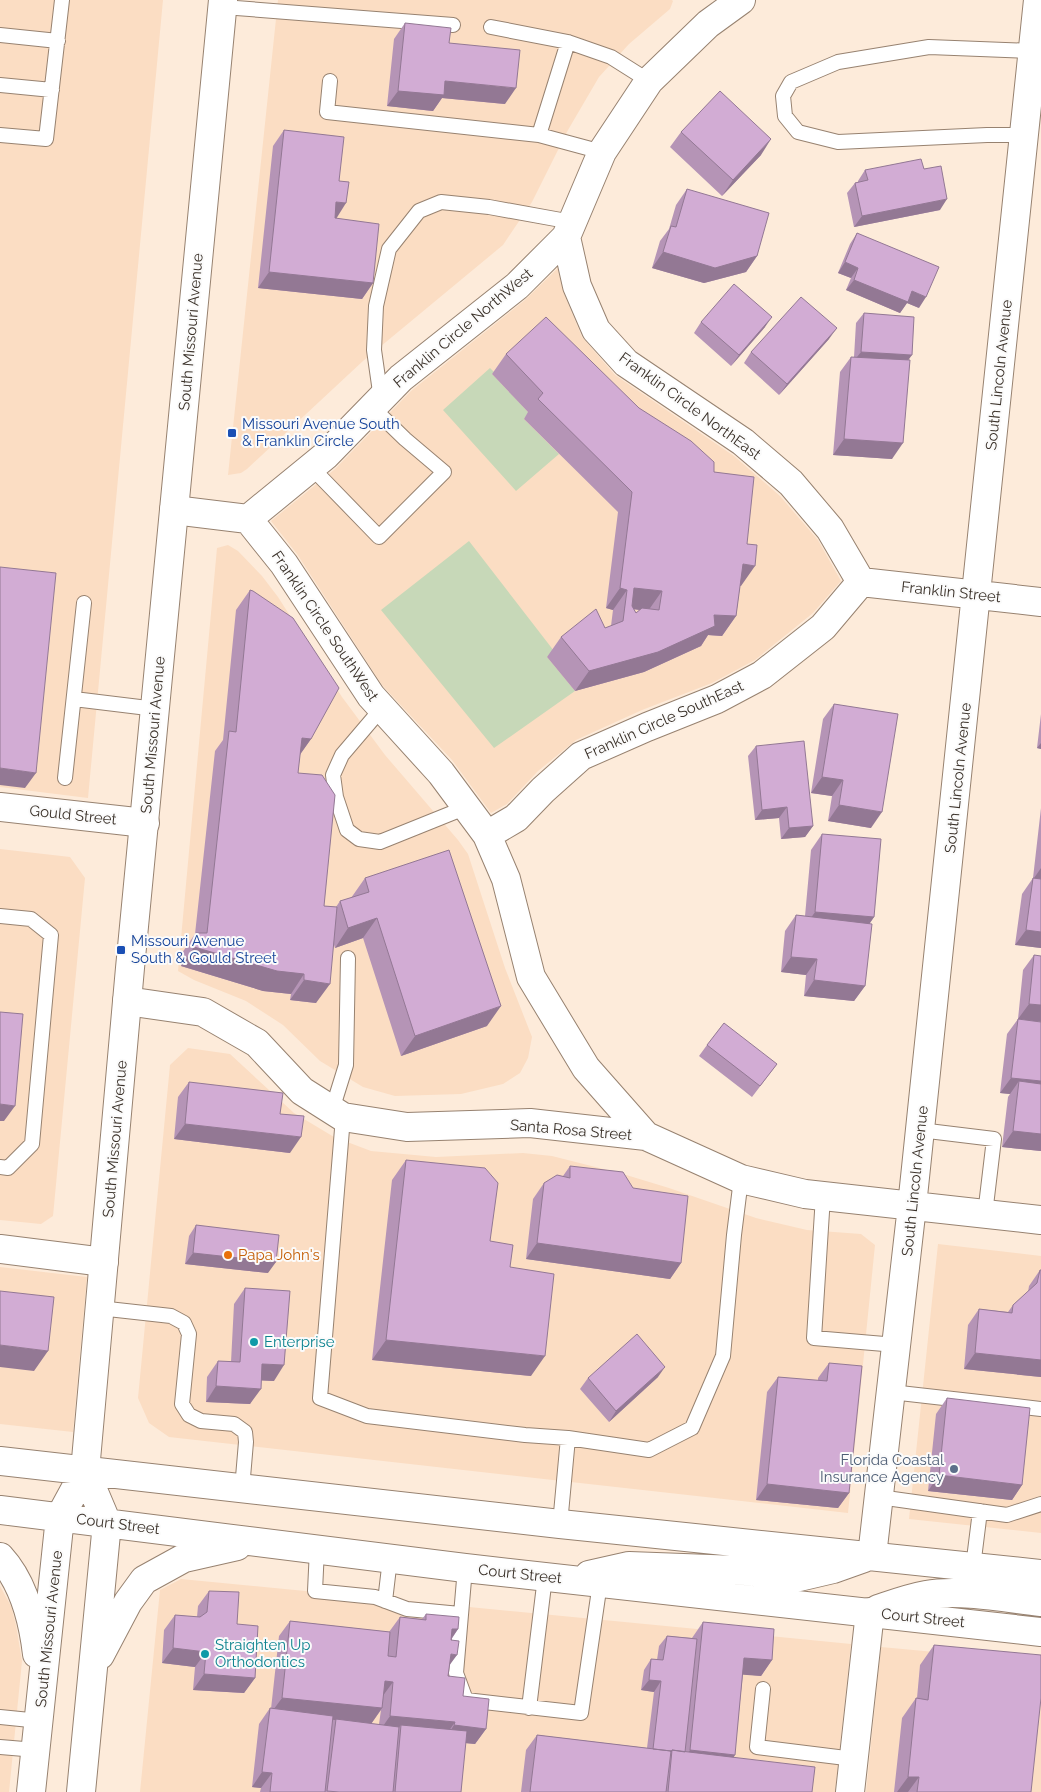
<svg xmlns="http://www.w3.org/2000/svg" width="1041" height="1792" font-family="Raleway,sans-serif">
  <style>
    .built { fill: #fbddc3 }
    .green { fill: #c7d8b8 }
    .lines { fill: none; stroke-linecap: round; stroke-linejoin: round }
    .service-casing { stroke: #978270; stroke-width: 16 }
    .minor-casing { stroke: #978270; stroke-width: 30 }
    .secondary-casing { stroke: #978270; stroke-width: 30 }
    .primary-casing { stroke: #978270; stroke-width: 30 }
    .service { stroke: #fff; stroke-width: 14 }
    .minor { stroke: #fff; stroke-width: 28 }
    .secondary { stroke: #fff; stroke-width: 28 }
    .primary { stroke: #fff; stroke-width: 28 }
    .wall { fill: #b594b6; fill-rule: evenodd }
    .shaded-wall { fill: #937894 }
    .building { fill: #d2acd4; stroke: #937894; fill-rule: evenodd }
    .transit-dot { fill: #1a4fb4; stroke: #fbfbfb; stroke-width: 2 }
    .food-dot { fill: #e8710a; stroke: #fbfbfb; stroke-width: 2 }
    .culture-dot { fill: #0f9aa8; stroke: #fbfbfb; stroke-width: 2 }
    .service-dot { fill: #5c6f8a; stroke: #fbfbfb; stroke-width: 2 }
    .labels { text-anchor: middle; dominant-baseline: central; stroke-width: 4; stroke-linejoin: round; paint-order: stroke }
    .street-label { font-size: 15px; fill: #3a3129; stroke: #fbfbfb }
    .transit-label { font-size: 15px; fill: #164399; stroke: #fbfbfb; text-anchor: start }
    .food-label { font-size: 15px; fill: #c56008; stroke: #fbfbfb; text-anchor: start }
    .culture-label { font-size: 15px; fill: #0d838f; stroke: #fbfbfb; text-anchor: start }
    .service-label { font-size: 15px; fill: #4e5e75; stroke: #fbfbfb; text-anchor: end }
  </style>
  <rect width="100%" height="100%" fill="#fdebda"/>
  <path class="built" d="M0,0h163l-75,798 -88,-11z
    M278,0h394l1,1 -3,8 -41,35 -30,33 -31,53 -36,72 -29,43 -140,116 -116,108 -6,4 -13,2z
    M558,268l6,26 18,43 33,38 119,81 46,40 38,44 23,41 -28,32 -58,47 -43,23 -70,27 -66,30 -38,31 -31,33 -16,9 -39,-53 -70,-75 -85,-131 -26,-33 64,-52 76,-78 114,-91z
    M228,545l10,6 24,25 16,21 64,100 43,58 73,85 10,14 37,114 27,69 -4,21 -8,15 -17,11 -42,10 -66,2 -32,-9 -43,-26 -37,-36 -37,-24 -52,-21 -16,-9 39,-423z
    M0,849l70,8 15,21 -32,338 -12,8 -41,-4z
    M188,1048l42,6 64,59 40,24 37,14 65,6 87,-4 29,3 71,18 46,14 87,30 51,12 54,4 14,11 -27,268 -679,-76 -20,-14 -11,-25 32,-333z
    M938,1244l103,12v277l-132,-14z
    M0,1267l87,10 -14,155 -73,-8z
    M181,1579l670,65 -16,148h-695l20,-202z
    M0,1586l11,20 5,19 6,36 -13,131h-9z
    M881,1647l160,15v130h-175z"/>
  <path class="green" d="M490,368l4,4 -2,2 37,39 -5,6 35,35 -43,37 -73,-81z
    M469,541l85,110 -7,6 28,34 -81,57 -113,-138z"/>
  <g class="lines">
    <g class="service-casing">
      <path id="service" d="M223,7l230,18
        M491,27l77,15 43,15 38,24
        M0,35l58,6
        M330,81l-3,31 212,23 29,-93
        M0,85l52,5
        M0,135l46,4 16,-139
        M539,135l63,17
        M1024,135h-37l-149,7 -40,-10 -13,-16 -2,-20 8,-14 47,-20 91,-15 103,4
        M381,399l-7,-49 2,-44 13,-57 30,-38 22,-9 48,5 83,15
        M311,467l68,70 65,-65 -39,-33 -33,-32
        M74,699l82,10
        M382,708l-40,47 -9,20 3,22 11,33 12,9 21,3 87,-35
        M65,778l19,-175
        M0,916l31,3 20,16 -19,209 -24,24 -8,-1
        M332,1110l14,-45 2,-107
        M343,1117l-23,281 47,18 158,19 43,3 -8,86
        M920,1130l74,9 -9,75
        M823,1196l-9,142 82,7
        M99,1308l72,8 13,7 5,11 -7,70 7,11 12,6 33,3 11,8 1,10 -4,47
        M891,1392l150,17
        M568,1438l81,12 43,-22 31,-72 11,-121 7,-56
        M879,1497l128,18 34,-11
        M317,1549l-2,42 60,6 32,12 53,5
        M973,1567l7,-56
        M465,1568l-9,105 10,27 115,13 19,-130
        M385,1601l5,-42
        M763,1689l-6,58 97,12
        M529,1708l16,-131
        M0,1717l40,4
        M0,1747l36,3"/>
    </g>
    <g class="minor-casing">
      <path id="minor" d="M566,237l11,49 19,44 30,33 117,79 48,41 39,46 31,53
        M174,510l74,9
        M248,519l36,45 87,132 70,77 46,62 19,44 25,98 55,91 60,68
        M248,519l77,-63 76,-78 116,-92 49,-49 36,-85 47,-71 59,-57 33,-24
        M861,582l180,20
        M0,807l145,16
        M487,835l29,-17 27,-28 38,-34 66,-29 70,-28 45,-24 61,-48 38,-45
        M127,1001l76,11 54,31 45,48 41,26 64,10 123,-4 116,13 95,43 64,15 236,26
        M0,1249l104,13
        M872,1556l40,-350 126,-1206
        M850,1792l20,-180"/>
    </g>
    <g class="secondary-casing">
      <path id="secondary" d="M85,1471l45,-503 93,-968"/>
    </g>
    <g class="primary-casing">
      <path id="primary" d="M0,1461l560,63 481,50
        M0,1510l465,58 576,64
        M0,1557c24,26 33,63 37,97
        M589,1575l40,-9 108,4 62,7 34,-8 31,-11
        M878,1609c15,-5 31,-11 48,-14 34,-6 80,3 115,7
        M100,1655l28,-53 16,-22 40,-22 53,-12
        M31,1792l29,-275 25,-46
        M81,1792l26,-269 -22,-52"/>
    </g>
    <use href="#service" class="service"/>
    <use href="#minor" class="minor"/>
    <use href="#secondary" class="secondary"/>
    <use href="#primary" class="primary"/>
  </g>
  <path class="wall" d="M405,23l44,20 56,61 -63,-6 -9,13 -46,-5 7,-67z
    M284,130l89,153 -11,16 -104,-11 15,-142z
    M681,132l80,23 -39,41 -52,-49z
    M924,169l16,41 -86,17 -7,-34 8,-10 3,-1v-1l7,-11z
    M687,189l70,67 -11,16 -42,11 -52,-15 8,-27 9,-12 7,-24z
    M857,233l62,75 -12,-5 -7,10 -54,-23 5,-12 -13,-5 12,-29z
    M864,313l44,47 -16,99 -59,-4 7,-83 11,-15h3l2,-34z
    M701,322l64,5 -34,39 -37,-33z
    M829,339l-50,56 -35,-32 7,-11z
    M506,354l133,54 75,64 27,114h-1l-4,30 -14,20 -14,-1 -7,11 -57,26 -69,19 -28,-34 14,-20 44,-9 6,-2 2,-16 -7,-2 12,-96 -94,-93 4,-7 -36,-38zM634,609l6,1 -4,3z
    M250,590l61,149 -11,15 -2,19 26,133 12,1 4,-6 11,-3 14,-20 122,148 -86,30 -38,-118 -28,10 -1,-3 -18,58 -26,-3 1,-6 -28,-3 -82,-25 1,-13 13,-19 20,-183 8,-11 13,-130z
    M834,704l37,124 -43,-7 4,-25 -21,-3 12,-74z
    M1041,714v35l-4,-1z
    M756,746l57,80 -8,11 -24,2 -2,-21 -24,2 -7,-64z
    M1041,808v140l-26,-3 7,-51 11,-16z
    M822,834l52,83 -4,6 -5,63 -11,15 -50,-5 2,-21 -25,-3 4,-41 11,-16 9,1 6,-66z
    M1034,955l7,196 -39,-4 6,-50 2,-3 -10,-1 7,-59 11,-15 5,-49z
    M707,1045l70,19 -25,33 -53,-41z
    M189,1082l91,32 10,39 -116,-14 4,-42z
    M406,1160l84,81 20,26 21,109 -159,-16 20,-180z
    M570,1166l111,97 -11,16 -144,-20 7,-60 11,-16 19,-7z
    M196,1225l72,48 -83,-9 4,-28z
    M1040,1270h1v107l-77,-8 4,-44 11,-16 29,3 5,-7 15,-13 1,-6z
    M245,1288l29,93 -13,-1 -11,24 -44,-2 1,-25 11,-16 13,1 3,-58z
    M829,1363l20,130 -11,15 -82,-8 11,-108 11,-15 40,4v-3z
    M658,1377l-49,45 -29,-33 8,-11z
    M947,1398l75,87 -10,15 -84,-9 8,-77z
    M209,1591l28,33 18,54 -11,15 -51,-3 2,-23 -33,-4 2,-33 11,-15 22,2 1,-11z
    M426,1614l32,15 -7,11 -3,36 38,53 -11,15 -10,-1 -4,49h-201l1,-4 -9,-1 7,-63 11,-16 1,1 8,-73 11,-15 99,11 11,-15 22,2zM381,1710l-2,14h-8z
    M703,1622l69,38 -11,16 -18,-2 -9,83 78,35h-291l5,-42 11,-15 110,13 7,-56 -13,-2 3,-20 7,-11 6,1 2,-14 8,-10 25,2z
    M934,1645l97,147h-137l8,-74 14,-20h1l3,-33z"/>
  <path class="shaded-wall" d="M445,81l71,7 -11,16 -63,-6 -9,13 -46,-5 11,-15z
    M771,139l-10,16 -39,41 11,-16z
    M947,199l-7,11 -86,17 8,-11z
    M336,202l10,1 -10,16 -10,-1z
    M663,252l94,4 -11,16 -42,11 -52,-15z
    M845,262l13,6 -7,10 -13,-5z
    M269,272l104,11 -11,16 -104,-11z
    M854,280l58,11 14,6 -7,11 -12,-5 -7,10 -54,-23z
    M772,317l-7,10 -34,39 8,-11z
    M837,328l-8,11 -50,56 8,-11z
    M861,352l51,3 -8,11 -51,-4z
    M844,439l59,4 -11,16 -59,-4z
    M743,564l12,2 -14,20 -12,-2z
    M620,588l7,2 -14,20 -7,-2z
    M634,588l28,3 -14,20 -24,-3z
    M714,615l22,1 -14,20 -14,-1 -7,11 -57,26 -69,19 14,-20z
    M302,738l9,1 -14,20z
    M1041,743v6l-4,-1z
    M0,768l36,5 -11,15 -25,-3z
    M822,777l21,3 -11,16 -21,-3z
    M839,805l43,7 -11,16 -43,-7z
    M787,807l-8,11 -24,2 7,-10z
    M813,826l-8,11 -24,2 8,-11z
    M1041,868v14l-9,-1z
    M815,912l59,5 -11,16 -59,-5z
    M377,918l-14,20 -28,10 13,-20z
    M1026,930l15,2v16l-26,-3z
    M194,947l110,27 -13,20 -28,-3 -82,-25z
    M791,957l26,2 -11,16 -25,-3z
    M304,980l26,4 -14,19 -26,-3z
    M814,980l51,6 -11,15 -50,-5z
    M1029,1004l12,1v17l-23,-3z
    M501,1006l-14,20 -86,30 14,-20z
    M1011,1078l30,3v17l-22,-17 -9,13 -10,-1z
    M0,1104l15,2 -11,15h-4z
    M185,1124l116,13 -11,16 -116,-14z
    M1013,1131l28,3v17l-39,-4z
    M537,1243l144,20 -11,16 -144,-20z
    M193,1253l83,9 -8,11 -83,-9z
    M386,1340l159,16 -14,20 -159,-16z
    M0,1345l48,6 -14,20 -34,-4z
    M975,1353l66,7v17l-77,-8z
    M262,1364l22,1 -10,16 -23,-1z
    M665,1367l-7,10 -49,45 7,-11z
    M216,1386l45,3 -11,15 -44,-2z
    M939,1475l83,10 -10,15 -84,-9z
    M767,1484l82,9 -11,15 -82,-8z
    M452,1629h6l-11,16z
    M173,1648l33,4 -11,15 -33,-4z
    M451,1654l6,1 -11,15z
    M744,1658l28,2 -11,16 -28,-2z
    M204,1674l51,4 -11,15 -51,-3z
    M649,1680l12,1 -7,11 -13,-2z
    M385,1681l8,1 -11,15z
    M282,1698l100,10 -11,16 -100,-11z
    M390,1716l65,6 -11,16 -43,-13 -6,8 -16,-1z
    M454,1725l32,4 -11,15 -31,-3z
    M690,1750l45,5 -11,16 -45,-5z
    M262,1772l10,1 -11,15 -9,-1z
    M908,1777h11l-11,15h-11z"/>
  <path class="building" d="M405,23l46,5 -2,15 71,7 -4,38 -71,-7 -1,14 -46,-4z
    M720,91l51,48 -38,41 -52,-48z
    M284,130l60,7 -5,44 10,1 -3,21 -10,-1 -1,16 44,6 -6,59 -104,-11z
    M921,159l3,10 17,-3 6,33 -85,17 -7,-33 13,-3 -3,-10z
    M687,189l82,24 -12,43 -42,12 -52,-16 8,-26 5,1z
    M857,233l82,34 -13,30 -14,-6 -4,11 -54,-22 4,-12 -13,-6z
    M734,284l38,33 -33,38 -38,-33z
    M801,297l36,31 -50,56 -36,-32z
    M864,313l50,4 -2,38 -51,-3z
    M546,317l93,91 52,33 23,21v10l40,5 -7,67 10,1 -2,21 -12,-2 -7,52 -22,-1 1,11 -57,26 -69,19 -28,-34 35,-28 9,19 18,-7 4,-31 -7,-2 12,-96 -94,-93 5,-6 -37,-39zM634,588l28,3 -3,19 -17,-2 -6,5 -4,-7z
    M851,357l59,3 -7,83 -59,-4z
    M0,567l56,6 -20,200 -36,-5z
    M250,590l3,1 40,27 46,70 -28,51 -9,-1 -4,35 24,2 13,20 -11,111 13,1 -7,77 -26,-4v-6l-27,-3 -83,-24 2,-14h11l22,-202 7,1z
    M834,704l64,10 -16,98 -43,-7 4,-25 -21,-3z
    M804,741l9,85 -24,2 -2,-21 -25,3 -6,-64z
    M822,834l59,5 -7,78 -59,-5z
    M449,850l52,156 -86,30 -38,-118 -29,10 -8,-27 29,-9 -4,-14z
    M1033,878l8,1v53l-15,-2z
    M796,915l76,9 -7,62 -51,-6 3,-21 -26,-2z
    M1034,955l7,1v49l-12,-1z
    M0,1012l23,2 -8,92 -15,-2z
    M1018,1019l23,3v59l-30,-3z
    M724,1023l53,41 -17,22 -53,-41z
    M1019,1081l22,3v50l-28,-3z
    M189,1082l94,11 -3,21 24,2 -3,21 -116,-13z
    M406,1160l79,8 13,15 -8,58 23,4 -3,22 44,7 -9,82 -159,-16z
    M570,1166l53,6 10,16 55,8 -7,67 -144,-20 7,-60 13,-8 13,3z
    M196,1225l83,10 -3,27 -83,-9z
    M1040,1270h1v90l-66,-7 4,-44 33,4 1,-8 24,-22z
    M245,1288l45,3 -6,74 -22,-1 -1,25 -45,-3 2,-25 22,1z
    M0,1291l54,6 -6,54 -48,-6z
    M637,1334l28,33 -49,44 -28,-33z
    M829,1363l33,3 -13,127 -82,-9 11,-107 49,4z
    M947,1398l83,10 -8,77 -83,-10z
    M209,1591l30,1 -2,32 21,2 -3,52 -51,-4 2,-22 -33,-4 2,-33 25,2 7,-5z
    M426,1614l33,3 -1,12h-6l-1,11 8,1 -2,14 -6,-1 -3,22 17,2 -2,18 26,3 -3,30 -32,-4 1,-3 -65,-6 3,-34 -8,-1 -3,27 -100,-10 8,-77 100,11 -2,24 8,1 4,-40 26,3z
    M703,1622l71,7 -2,31 -28,-2 -9,97 -45,-5z
    M667,1636l30,3 -12,113 -13,-2 -1,2v-1l-18,-2 8,-68 -12,-1 2,-21 12,1z
    M934,1645l107,10v43l-10,94h-114l2,-15h-11l8,-79 12,2z
    M270,1708l63,8 -8,76h-55l2,-19 -10,-1z
    M336,1719l63,8 -6,65h-54l-12,-1z
    M401,1725l66,6 -6,61h-66z
    M537,1735l134,16 -5,41h-136z
    M672,1750l143,17 -3,25h-144z"/>
  <g class="transit-dot">
    <rect x="227" y="428" width="10" height="10" rx="2.5"/>
    <rect x="116" y="945" width="10" height="10" rx="2.5"/>
  </g>
  <circle class="food-dot" cx="228" cy="1255" r="5"/>
  <g class="culture-dot">
    <circle cx="254" cy="1342" r="5"/>
    <circle cx="205" cy="1654" r="5"/>
  </g>
  <circle class="service-dot" cx="954" cy="1469" r="5"/>
  <g class="labels">
    <g class="street-label">
      <text transform="translate(463 328) rotate(-40)">Franklin Circle NorthWest</text>
      <text transform="translate(191 332) rotate(-85)">South Missouri Avenue</text>
      <text transform="translate(999 375) rotate(-84)">South Lincoln Avenue</text>
      <text transform="translate(690 406) rotate(36)">Franklin Circle NorthEast</text>
      <text transform="translate(951 592) rotate(6)">Franklin Street</text>
      <text transform="translate(325 626) rotate(56)">Franklin Circle SouthWest</text>
      <text transform="translate(664 720) rotate(-24)">Franklin Circle SouthEast</text>
      <text transform="translate(153 735) rotate(-85)">South Missouri Avenue</text>
      <text transform="translate(958 778) rotate(-84)">South Lincoln Avenue</text>
      <text transform="translate(73 815) rotate(6)">Gould Street</text>
      <text transform="translate(571 1130) rotate(5)">Santa Rosa Street</text>
      <text transform="translate(115 1139) rotate(-85)">South Missouri Avenue</text>
      <text transform="translate(915 1181) rotate(-84)">South Lincoln Avenue</text>
      <text transform="translate(118 1524) rotate(7)">Court Street</text>
      <text transform="translate(520 1574) rotate(6)">Court Street</text>
      <text transform="translate(923 1618) rotate(6)">Court Street</text>
      <text transform="translate(49 1629) rotate(-84)">South Missouri Avenue</text>
    </g>
    <g class="transit-label">
      <text x="242" y="424">Missouri Avenue South<tspan x="242" dy="17">&amp; Franklin Circle</tspan></text>
      <text x="131" y="941">Missouri Avenue<tspan x="131" dy="17">South &amp; Gould Street</tspan></text>
    </g>
    <g class="food-label">
      <text x="238" y="1255">Papa John's</text>
    </g>
    <g class="culture-label">
      <text x="264" y="1342">Enterprise</text>
      <text x="215" y="1645">Straighten Up<tspan x="215" dy="17">Orthodontics</tspan></text>
    </g>
    <g class="service-label">
      <text x="944" y="1460">Florida Coastal<tspan x="944" dy="17">Insurance Agency</tspan></text>
    </g>
  </g>
</svg>
